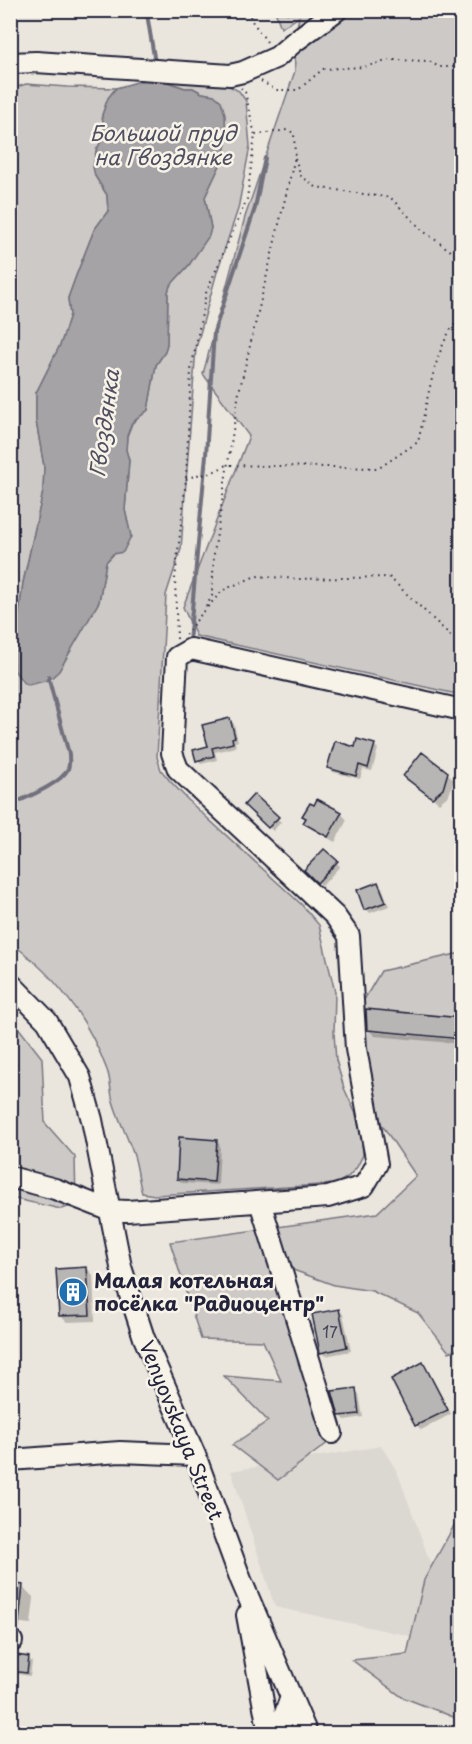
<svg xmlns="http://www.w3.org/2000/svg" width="472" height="1744" font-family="'Playpen Sans',sans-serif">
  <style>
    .built { fill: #dbd8d2 }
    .green { fill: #cdc9c6; stroke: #787680; stroke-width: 1.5 }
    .water { fill: #a6a3a6; stroke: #716f7b; stroke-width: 1.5 }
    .shadow { fill: #0003 }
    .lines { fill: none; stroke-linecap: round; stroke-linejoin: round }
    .stream { stroke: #716f7b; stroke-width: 4 }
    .building { fill: #b8b6b5; stroke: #22223b; stroke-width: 1.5 }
    .minor-casing { stroke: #22223b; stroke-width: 24 }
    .path { stroke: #22223b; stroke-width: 2; stroke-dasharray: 1.5 4.5; stroke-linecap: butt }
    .minor { stroke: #f7f3e8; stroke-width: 20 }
    .labels { text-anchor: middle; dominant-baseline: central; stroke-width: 5; stroke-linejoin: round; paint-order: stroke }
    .number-label { font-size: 16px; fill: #48475a }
    .poi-label { font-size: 20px; font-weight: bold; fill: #22223b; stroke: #f7f3e8; text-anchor: start }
    .street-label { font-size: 20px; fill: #22223b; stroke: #f7f3e8 }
    .water-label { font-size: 21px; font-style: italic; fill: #504f60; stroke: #f7f3e8 }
  </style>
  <rect width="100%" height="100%" fill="#eae6de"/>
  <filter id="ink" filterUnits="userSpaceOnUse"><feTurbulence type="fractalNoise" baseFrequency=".0167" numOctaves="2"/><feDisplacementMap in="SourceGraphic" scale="12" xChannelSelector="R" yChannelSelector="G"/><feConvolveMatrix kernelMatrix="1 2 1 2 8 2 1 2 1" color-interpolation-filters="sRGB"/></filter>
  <g filter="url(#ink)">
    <path class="built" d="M381,1446l16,25 64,176 -186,-40 -44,-136z"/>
    <path class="green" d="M275,11h186v684l-265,-59 -13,-29 66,-171 -46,-62 42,-157 50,-146 -1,-29 5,-25 -18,11z
      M161,80l60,2 18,9 7,10 4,45 -12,63 -21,63 -21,76 -15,201 -15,46 -9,162 4,13 9,11 22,23 109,100 18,21 16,67 -1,41 2,27 8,28 12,26 6,27 1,14 -6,12 -9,10 -12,7 -181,11 -13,-2c-4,-13 -4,-27 -9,-40 -6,-18 -15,-34 -20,-52 -3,-10 -2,-21 -6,-31 -19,-51 -52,-95 -96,-127l-1,-293 4,20 85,-68 7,-40 25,-25 -6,-27 4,-50 -3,-10 1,-14 5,-13 16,-13 8,-45 9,-13 2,-8 1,-52 2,-7 19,-20 22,-37 -6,-31 17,-36 -8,-66 -12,-2 -9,-5h-8z
      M26,84l41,3 49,1 -8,10 -6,17 3,19 -9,17 -1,25 12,19 1,16 -14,19 -18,46 -8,22 2,17 -9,28 -25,50v28l8,45 -1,26 -20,91 -4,31 -8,23v-548z
      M461,953v396l-12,3 -31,-39 -46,-22 -38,-6 -49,-18 52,169 -59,44 -46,-35 36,-24 -44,-45 57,5 -18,-40 -62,-2 -31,-97 207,-29 39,-37 -36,-54 -22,-112 23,-39z
      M10,1019l4,3 28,36 3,65 30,34 1,48 -15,4 -50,-11z
      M461,1473l1,244 -6,1 -54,-21 -50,-37 55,-6 17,-74 37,-67 -6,-29z"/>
    <path class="water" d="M144,80h17l24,8h8l9,5 12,2 7,6 4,13 1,30 -4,17 -17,36 6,31 -2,8 -20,29 -19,21 -2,6 -1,52 -2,8 -9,13 -8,45 -16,13 -5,13 -1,14 3,10 -4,50 6,26 -8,16 -10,2 -7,8 -7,40 -40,69 -10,9 -21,5 -6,-4 -8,-11 -3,-20 -1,-12 9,-24 4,-31 20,-91 1,-26 -8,-45v-28l25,-50 9,-28 -2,-17 8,-22 18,-46 14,-19 -1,-16 -12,-19 -2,-9 3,-16 9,-17 -3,-19 6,-17 8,-10z"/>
    <path class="shadow" d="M284,10h9l-6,5z
      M230,720l4,4 4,17 -3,1 1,5 -21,5 2,8 -16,4 -4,-4z
      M374,745l4,4 -6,22 -9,-2 -3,10 -27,-7 -4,-5 27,-18z
      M447,773l7,7 -5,15 -10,8 -27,-21z
      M254,796l27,26 -8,9 -27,-26z
      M341,813l6,7 -12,22 -23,-13 -7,-6z
      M324,851l16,15 -18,20 -16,-16z
      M378,883l4,4 7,19 -19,7 -4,-4z
      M368,1029h4v3l90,8v4l-87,-8z
      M216,1141l4,4 -2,40 -36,-2 -4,-4z
      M87,1268l6,7 2,46 -28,1 -7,-6z
      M339,1310l4,4 8,37 -26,5 -4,-4z
      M423,1364l4,4 24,46 -30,16 -4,-5 -24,-45z
      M355,1390l4,4 4,23 -18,3 -4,-4z
      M22,1586l12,12 -3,26 -21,-2z
      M10,1655l18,3 4,4 -2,14 -20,-3z"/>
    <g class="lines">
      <path class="stream" d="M149,10l-2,4 8,49
        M189,643l17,-188 8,-123 41,-124 10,-50
        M10,805c15,-7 51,-21 58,-36 2,-5 1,-10 1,-15l-20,-74v-4"/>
    </g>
    <path class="building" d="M230,718l5,19 -3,1 1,5 -21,5 2,8 -18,5 -3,-11 15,-4 -6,-21z
      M357,739l18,5 -7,24 -9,-3 -3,11 -29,-8 8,-27 20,6z
      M422,752l26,20 -5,17 -11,9 -29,-22z
      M254,794l25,23 -11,11 -24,-23z
      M317,799l25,13 -14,25 -25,-14 3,-5 -4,-2 8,-13 4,2z
      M324,849l14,12 -21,22 -13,-13z
      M378,882l8,20 -22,8 -7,-20z
      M366,1009l96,9v21l-95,-9z
      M179,1137l38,3 -3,42 -37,-3z
      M87,1267l3,48 -31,1 -3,-47z
      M339,1309l8,38 -27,6 -8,-39z
      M423,1362l25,48 -33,16 -24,-47z
      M356,1388l3,26 -20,2 -7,-25z
      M10,1583l13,2 -5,46 -8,-2z
      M10,1654l19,3 -2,16 -17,-2z"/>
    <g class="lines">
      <g class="minor-casing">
        <path id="minor" d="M10,63l26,-1 194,13 13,-3 34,-15 17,-15 43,-32
          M10,983l37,38 33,56 12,43 29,147 23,71 51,117 46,125 66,154
          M10,1177l45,12 54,21 18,1 201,-14 36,-11 13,-22 -21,-115 -7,-113 -14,-20 -157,-147 -6,-16 5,-96 14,-8 271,61
          M260,1202l72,231
          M10,1460l110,-8 75,3
          M247,1615l22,119
          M10,1641h2
          M271,1734l12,-15 8,-22"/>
      </g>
      <path class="path" d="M248,10l4,11 15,21
        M261,81l15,9h22l25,-21 40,-2 28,-7 38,1 10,6h23
        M295,158l6,18 15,11 75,11 32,33 39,28
        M186,479l14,-5 7,1 20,-10 152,3 39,-26c8,-33 17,-100 41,-123h3
        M203,612l9,-16 2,-43 25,-161 56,-235 -1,-24 -7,-3 -32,5
        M185,635l18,-23 20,-22 33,-14 43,3 90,-2 62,59 11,2
        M177,639l-2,-60 11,-100 5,-109 15,-77 41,-94 8,-64 -10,-43 -4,-4"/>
      <use href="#minor" class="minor"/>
    </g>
  </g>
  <defs>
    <g id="building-disc" transform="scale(1.5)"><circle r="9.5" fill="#1f6fb2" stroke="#f7f3e8"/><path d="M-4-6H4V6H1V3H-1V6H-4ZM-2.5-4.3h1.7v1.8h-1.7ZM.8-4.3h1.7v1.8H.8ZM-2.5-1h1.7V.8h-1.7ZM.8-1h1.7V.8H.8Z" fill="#fff"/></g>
  </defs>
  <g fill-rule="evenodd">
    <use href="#building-disc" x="73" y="1292"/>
  </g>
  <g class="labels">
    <g class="number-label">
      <text x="330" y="1331">17</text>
    </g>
    <g class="poi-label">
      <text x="94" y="1280">Малая котельная<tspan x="94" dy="23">посёлка "Радиоцентр"</tspan></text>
    </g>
    <g class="street-label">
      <text transform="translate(182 1430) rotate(68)">Venyovskaya Street</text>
    </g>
    <g class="water-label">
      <text x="163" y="132">Большой пруд<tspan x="163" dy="24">на Гвоздянке</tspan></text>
      <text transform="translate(103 423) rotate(-82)">Гвоздянка</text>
    </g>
  </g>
  <rect width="472" height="1744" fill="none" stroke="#f7f3e8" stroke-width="36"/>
  <rect x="18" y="18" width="436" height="1708" fill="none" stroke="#22223b" stroke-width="2" filter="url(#ink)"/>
</svg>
